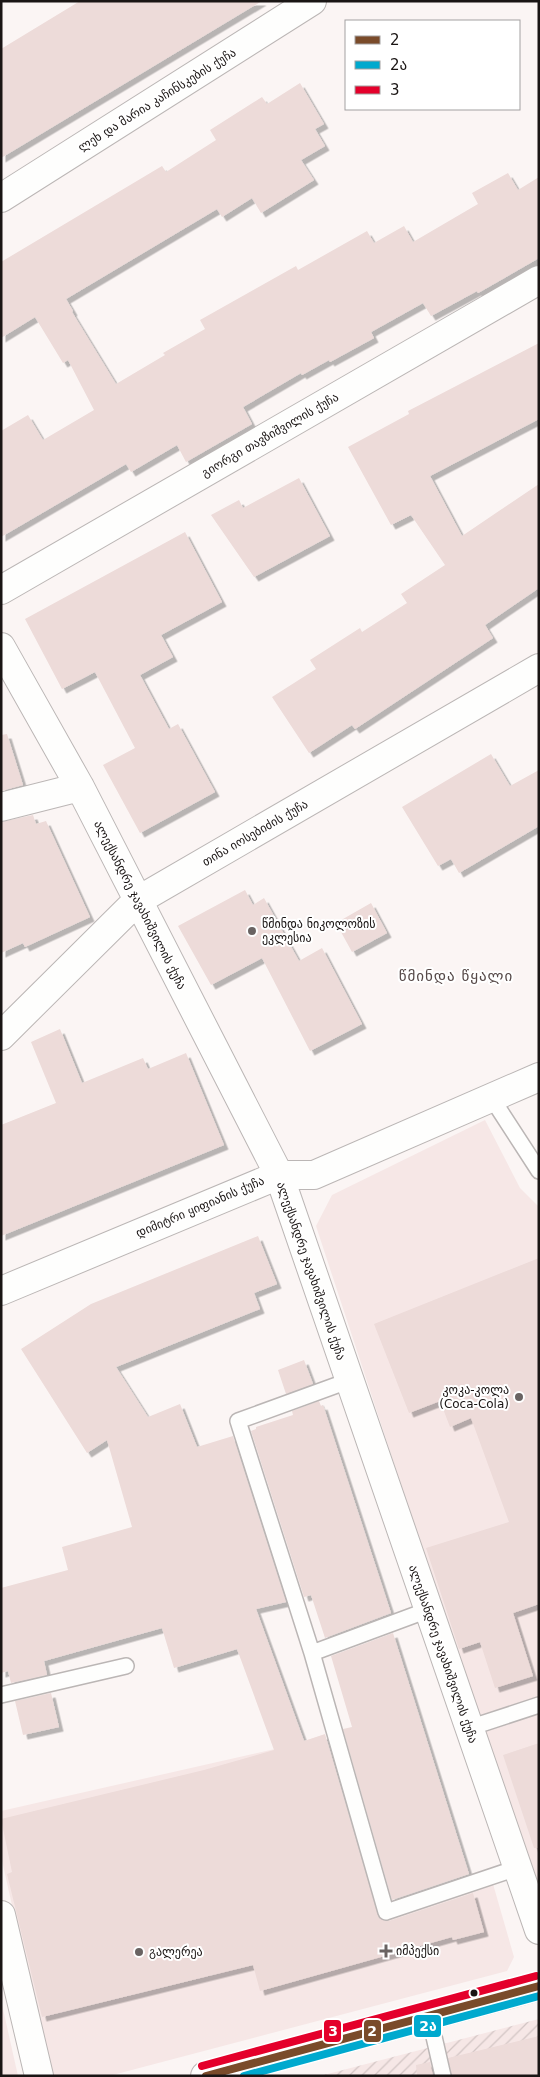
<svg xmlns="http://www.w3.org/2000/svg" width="540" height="2077" font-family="'DejaVu Sans','Noto Sans Georgian',sans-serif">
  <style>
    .built { fill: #f6e7e6 }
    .industrial { fill: url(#industrial-furrows) }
    .building { fill: #eddbd9; filter: url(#shadow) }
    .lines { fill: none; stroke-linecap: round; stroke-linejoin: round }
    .service-casing { stroke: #bbb6b5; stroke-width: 18 }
    .minor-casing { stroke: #bbb6b5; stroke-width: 30 }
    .secondary-casing { stroke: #bbb6b5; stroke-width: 30 }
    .service { stroke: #fefefd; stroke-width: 15 }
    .minor { stroke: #fefefd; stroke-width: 28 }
    .secondary { stroke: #fefefd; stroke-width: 28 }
    .bus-1-casing { stroke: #fff; stroke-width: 11 }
    .bus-2-casing { stroke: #fff; stroke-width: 11 }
    .bus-3-casing { stroke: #fff; stroke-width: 11 }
    .bus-1 { stroke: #7a4b2a; stroke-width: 8 }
    .bus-2 { stroke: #00a9ce; stroke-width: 8 }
    .bus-3 { stroke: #e4002b; stroke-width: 8 }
    .poi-dot { fill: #696362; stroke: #fff; stroke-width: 2 }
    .bus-dot { fill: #1a1514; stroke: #fff; stroke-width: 2 }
    .labels { text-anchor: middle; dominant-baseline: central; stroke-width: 4; stroke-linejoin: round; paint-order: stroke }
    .street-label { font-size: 12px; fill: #1a1514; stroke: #fff }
    .poi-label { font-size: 12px; fill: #1a1514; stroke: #fff; text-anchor: start }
    .quarter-label { font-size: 15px; letter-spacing: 1px; fill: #564948; stroke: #fff }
    .line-badge { stroke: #fff; stroke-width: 2 }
    .badge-label { font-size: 14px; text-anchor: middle; font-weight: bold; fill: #fff }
  </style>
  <defs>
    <pattern id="industrial-furrows" width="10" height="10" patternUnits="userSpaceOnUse" patternTransform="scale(1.25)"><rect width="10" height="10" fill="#f6e7e6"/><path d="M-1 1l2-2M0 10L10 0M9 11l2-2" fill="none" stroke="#d2c5c4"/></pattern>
    <filter id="shadow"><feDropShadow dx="4.5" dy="4.5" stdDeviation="0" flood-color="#0004"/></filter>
  </defs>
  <rect width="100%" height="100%" fill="#fbf5f4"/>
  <path class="built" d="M485,1120l35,68 19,19v698l-223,-679 16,-31z
    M310,1741l60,180 123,-37 21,73 -7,14 -398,105h-59l-49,-220v-45z
    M1,2000l17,76h-17z"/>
  <path class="industrial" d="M539,2019v57h-219z"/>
  <path class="building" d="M80,1h182l-261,157v-109z
    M300,83l24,41 -9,5 10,17 -24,14 13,20 -53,33 -9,-15 -30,19 -5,-8 -151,90 7,12 -1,1 44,72 49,-29 -2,-2 42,-24 -5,-9 96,-54 2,4 69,-39 7,12 30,-17 9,16 65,-38 -6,-11 36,-20 10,17 21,-13v81l-61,35 -1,-2 -46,25 -8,-13 -52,29 3,6 -44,24 -1,-2 -27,15 -1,-2 -58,34 9,17 -66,38 -9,-17 -46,27 -5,-8 -125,73v-106l27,-16 15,25 51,-30 -26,-50 -5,3 -28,-46 -34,21v-76l161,-96 4,6 50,-32 -6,-10 52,-33 5,7z
    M539,343v76l-109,57 32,60 77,-52v104l-54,37 8,13 -138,91 -3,-4 -43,28 -37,-56 44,-28 -6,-9 50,-32 2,4 45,-29 -6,-9 44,-29 -34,-50 -20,10 -43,-78 61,-33 -1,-3z
    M299,478l31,58 -76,41 -43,-62 28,-15 4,8z
    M185,532l37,70 -61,33 12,22 -33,18 29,54 9,-5 37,68 -75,41 -37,-68 32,-17 -40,-76 -33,17 -37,-70z
    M7,734l16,51 -22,6v-56z
    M491,754l19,32 29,-16v56l-80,47 -8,-14 -13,7 -36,-59z
    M33,815l3,9 10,-3 44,96 -65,30 -2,-4 -22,10v-131z
    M245,890l8,15 11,-7 35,63 23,-13 40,76 -52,27 -48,-93 -51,27 -33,-59z
    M371,903l16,30 -35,19 -16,-29z
    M60,1029l22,54 61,-25 5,11 38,-16 38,92 -223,91v-111l55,-22 -25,-61z
    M258,1236l19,48 -23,9 6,16 -144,58 32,50 32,-13 17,43 36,-11 53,166 -30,7 48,132 21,-7 54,184 10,3 84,-28 11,39 -31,8 -1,-3 -192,54 -7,-26 -211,52 -35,-143 5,-2 -11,-53 203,-49 70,-20 -37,-101 -63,19 -12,-40 -118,33 3,14 -36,8 -3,-12 -7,2v-85l67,-18 -6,-23 70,-20 -25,-87 -20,13 -66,-104 70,-45z
    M539,1258v346l-26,9 20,63 -38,12 -15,-46 -21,7 -33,-101 83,-26 -38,-104 -21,9 -10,-26 -31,12 -35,-89z
    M304,1360l9,24 -27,10 -8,-24z
    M319,1401l2,5 2,-1 68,208 -66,25 -14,-43 -7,2 -53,-166 5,-2v-2l37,-12 -1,-4z
    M393,1633l76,241 -77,26 -49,-171 9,-2 -21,-71z
    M51,1693l8,34 -36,8 -8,-34z
    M539,1743v105h-5l-31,-93z
    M539,2036v40h-87l-4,-18z
    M430,2062l3,14h-16l-1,-11z"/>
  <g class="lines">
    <g class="service-casing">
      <path id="service" d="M491,1097l48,74
        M428,1610l-116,43 74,259 131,-44
        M312,1653l-74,-232 110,-40
        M1,1695l125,-29
        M469,1728l70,-23
        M429,2015l14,61"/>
    </g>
    <g class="minor-casing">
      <path id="minor" d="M1,198l311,-197
        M1,590l538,-310
        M1,647l79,140 199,388 260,755
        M1,807l79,-20
        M1,1036l136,-135 402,-233
        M1,1291l278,-116h35l225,-98
        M1,1915l38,161"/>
    </g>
    <g class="secondary-casing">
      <path id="secondary" d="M205,2076l334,-90"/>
    </g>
    <use href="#service" class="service"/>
    <use href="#minor" class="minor"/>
    <use href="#secondary" class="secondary"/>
    <g class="bus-1-casing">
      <path id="bus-1" d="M206,2076l333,-90"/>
    </g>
    <g class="bus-2-casing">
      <path id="bus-2" d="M244,2076l295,-80"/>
    </g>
    <g class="bus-3-casing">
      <path id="bus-3" d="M202,2066l334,-90"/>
    </g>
    <use href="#bus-1" class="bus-1"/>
    <use href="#bus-2" class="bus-2"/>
    <use href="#bus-3" class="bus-3"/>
  </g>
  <g class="poi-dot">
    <circle cx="252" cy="931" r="5"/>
    <circle cx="519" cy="1397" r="5"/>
    <path d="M383.5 1943.5h5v5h5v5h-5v5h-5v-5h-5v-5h5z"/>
    <circle cx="139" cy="1952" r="5"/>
  </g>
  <circle class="bus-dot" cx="474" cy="1993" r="4.5"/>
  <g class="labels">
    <g class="street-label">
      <text transform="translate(157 100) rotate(-32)">ლეხ და მარია კაჩინსკების ქუჩა</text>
      <text transform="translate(270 435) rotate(-30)">გიორგი თავზიშვილის ქუჩა</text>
      <text transform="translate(255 833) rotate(-30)">თინა იოსებიძის ქუჩა</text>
      <text transform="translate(140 905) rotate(63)">ალექსანდრე ჯავახიშვილის ქუჩა</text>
      <text transform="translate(200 1207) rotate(-23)">დიმიტრი ყიფიანის ქუჩა</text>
      <text transform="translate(311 1271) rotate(71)">ალექსანდრე ჯავახიშვილის ქუჩა</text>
      <text transform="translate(443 1654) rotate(71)">ალექსანდრე ჯავახიშვილის ქუჩა</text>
    </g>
    <g class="poi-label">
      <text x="262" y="924">წმინდა ნიკოლოზის<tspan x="262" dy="14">ეკლესია</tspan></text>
      <text x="509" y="1390" text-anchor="end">კოკა-კოლა<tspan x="509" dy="14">(Coca-Cola)</tspan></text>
      <text x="396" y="1951">იმპექსი</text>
      <text x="149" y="1952">გალერეა</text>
    </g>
    <g class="quarter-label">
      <text x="456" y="976">წმინდა წყალი</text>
    </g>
  </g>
  <g class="line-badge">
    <rect x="413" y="2014" width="29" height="24" rx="5" fill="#00a9ce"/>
    <rect x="323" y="2019" width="19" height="24" rx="5" fill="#e4002b"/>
    <rect x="363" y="2019" width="19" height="24" rx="5" fill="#7a4b2a"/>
  </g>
  <g class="badge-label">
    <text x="428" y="2031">2ა</text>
    <text x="333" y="2036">3</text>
    <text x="372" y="2036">2</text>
  </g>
  <rect width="540" height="2077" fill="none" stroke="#1a1514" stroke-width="5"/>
  <rect x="345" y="20" width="175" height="90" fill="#ffffff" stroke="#a3a1a1"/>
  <rect x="355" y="36" width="25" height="8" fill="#7a4b2a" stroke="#a3a1a1"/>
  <text x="390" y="45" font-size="15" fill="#1a1514">2</text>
  <rect x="355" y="61" width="25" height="8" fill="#00a9ce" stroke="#a3a1a1"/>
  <text x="390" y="70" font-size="15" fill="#1a1514">2ა</text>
  <rect x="355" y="86" width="25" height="8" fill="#e4002b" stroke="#a3a1a1"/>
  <text x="390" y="95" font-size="15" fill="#1a1514">3</text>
</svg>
